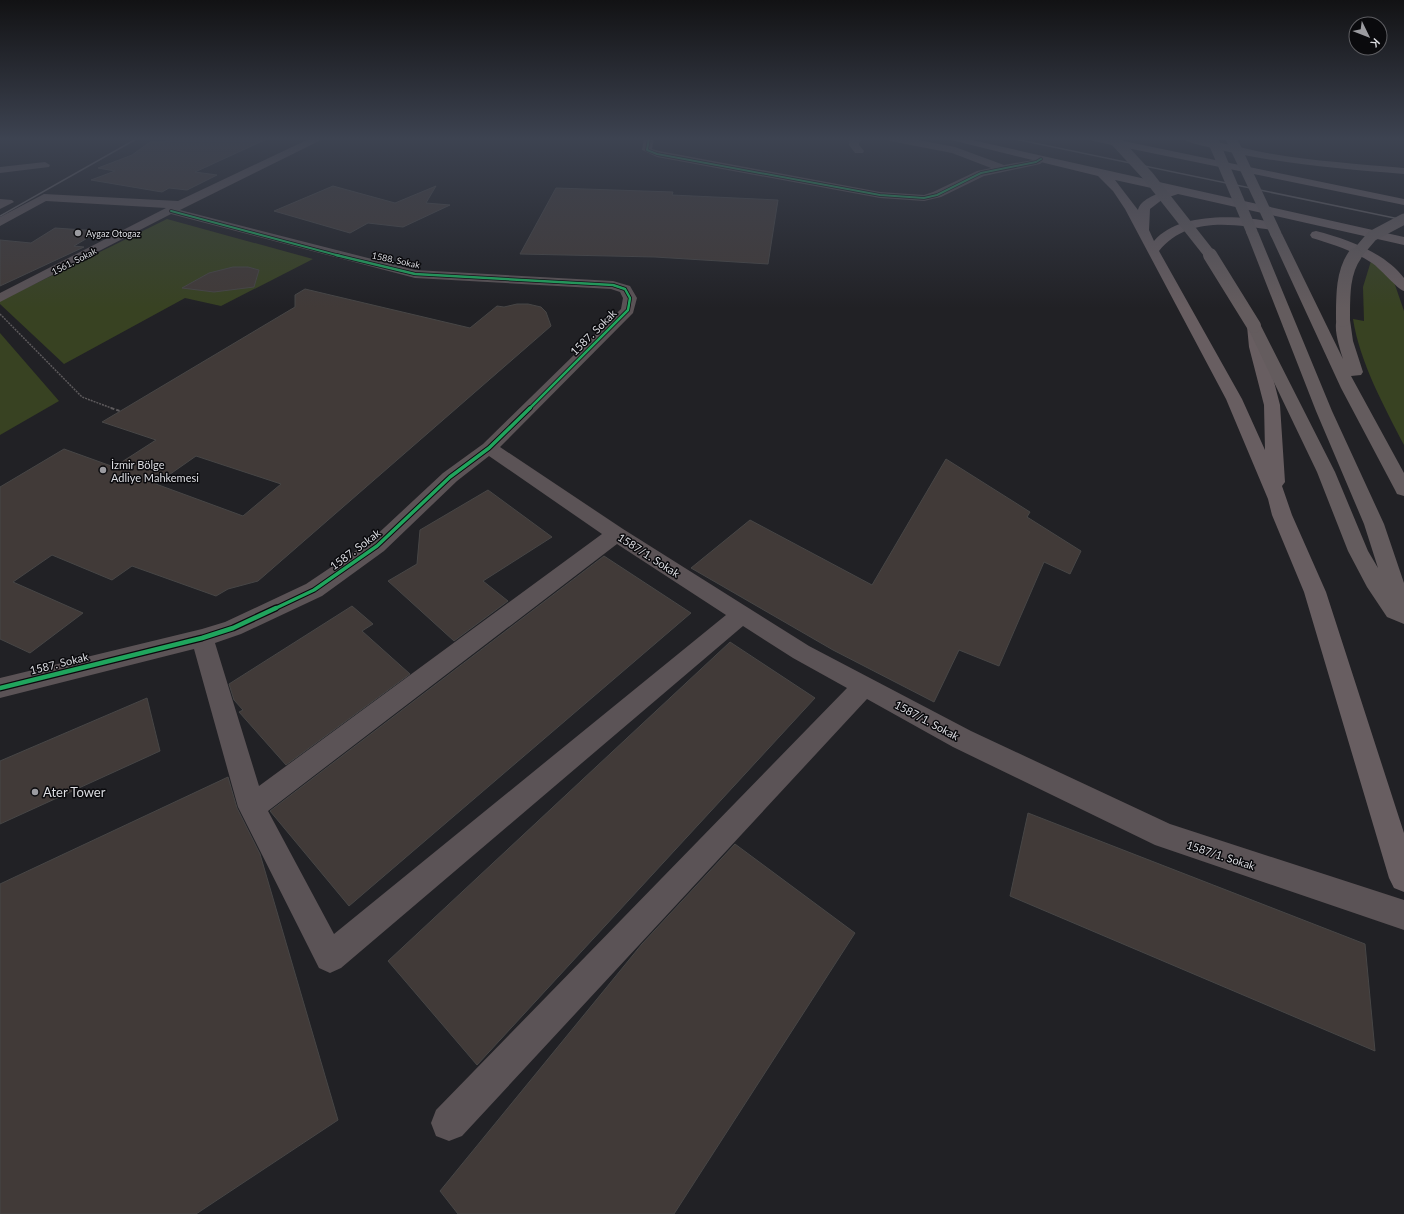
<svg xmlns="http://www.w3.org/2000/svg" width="1404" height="1214" font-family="Lato,sans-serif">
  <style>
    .green { fill: #384222 }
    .building { fill: #413a38; stroke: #474646; fill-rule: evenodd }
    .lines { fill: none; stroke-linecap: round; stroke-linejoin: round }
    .path-far1 { stroke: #5d5a5c; stroke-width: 1.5; stroke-dasharray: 2 1; stroke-linecap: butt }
    .path { stroke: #5d5a5c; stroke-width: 2; stroke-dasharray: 3.5 2; stroke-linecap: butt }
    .minor { fill: #5b5356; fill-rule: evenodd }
    .major { fill: #685e61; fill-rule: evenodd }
    .highway { fill: #645c5e; fill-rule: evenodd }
    .rail { stroke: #605d60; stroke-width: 1.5 }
    .highway-bridge-far1 { stroke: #645c5e; stroke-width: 11 }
    .highway-bridge { stroke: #645c5e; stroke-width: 14 }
    .cycleway-far3-casing { stroke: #0a0a0d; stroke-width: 3.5 }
    .cycleway-far2-casing { stroke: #0a0a0d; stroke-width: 4 }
    .cycleway-far1-casing { stroke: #0a0a0d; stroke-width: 5.5 }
    .cycleway-casing { stroke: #0a0a0d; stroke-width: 7 }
    .cycleway-far3 { stroke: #20a55d; stroke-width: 2 }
    .cycleway-far2 { stroke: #20a55d; stroke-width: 2.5 }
    .cycleway-far1 { stroke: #20a55d; stroke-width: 3.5 }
    .cycleway { stroke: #20a55d; stroke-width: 4.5 }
    .poi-dot { fill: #9b9ba0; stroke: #0a0a0d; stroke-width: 1.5 }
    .labels { text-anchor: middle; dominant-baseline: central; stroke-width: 3; stroke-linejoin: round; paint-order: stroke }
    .far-poi-label { font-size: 9px; fill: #dcdde2; stroke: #0a0a0d; text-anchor: start }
    .far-street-label { font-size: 9px; fill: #dcdde2; stroke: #0a0a0d }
    .street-label { font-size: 11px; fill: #dcdde2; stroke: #0a0a0d }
    .poi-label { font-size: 11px; fill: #dcdde2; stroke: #0a0a0d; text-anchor: start }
    .near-poi-label { font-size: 13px; fill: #dcdde2; stroke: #0a0a0d; text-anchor: start }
  </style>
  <rect width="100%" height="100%" fill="#212125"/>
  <path class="green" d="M167,219l146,40 -92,47 -36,-8 -121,66 -64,-60v-3z
    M1371,261l22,18 11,32v134c-20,-39 -44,-82 -51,-126l11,2 -1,-34z
    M0,333l59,68 -59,34z"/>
  <path class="building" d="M173,138h96l-74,34 22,3 -30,15 -18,-2 -7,4 -71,-12 24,-9 -17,-3 34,-13 18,-13h14z
    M333,186l62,17 41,-17 -10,17 24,2 -47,22 -35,-4 -18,10 -76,-22z
    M556,188l117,4 -1,3 106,5 -10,64 -113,-7 -135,-3z
    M55,228l44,3 -25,15 10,1 -84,39v-46l31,3z
    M233,267h15l11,3 -5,17 -40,5 -32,-4 27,-15z
    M305,289l165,39 27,-22 7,1 13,-3h11l13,3 5,5 5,14 -293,255 -30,8 -12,7 -84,-30 -20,14 -60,-25 -39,27 70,31 -53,40 -30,-14v-152l64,-38 50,18 42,-27 -54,-18 193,-115v-12zM196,456l85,28 -38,32 -87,-32z
    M946,459l84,53 -3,5 54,34 -11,23 -26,-12 -45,104 -40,-16 -25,52 -101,-52 -142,-82 59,-48 122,65z
    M488,490l64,47 -69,44 25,20 -54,40 -66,-60 29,-17 3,-34z
    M604,556l87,57 -342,293 -79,-95z
    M352,606l21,18 -11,7 48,43 -124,91 -47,-53 4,-2 -9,-10 -5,-16z
    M730,642l85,56 -338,367 -89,-104z
    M147,698l13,53 -160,73v-63z
    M228,777l9,31 23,46 78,266 -142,94h-196v-330z
    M1028,813l337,131 10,107 -365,-155z
    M735,844l120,89 -181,281h-216l-18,-23 202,-247z"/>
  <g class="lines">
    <path class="path-far1" d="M0,314l82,83 32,12"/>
    <path class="path" d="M111,408l9,3"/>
    <path class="minor" d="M311,138h14l-145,72 235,60 198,11 17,5 7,12 -4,15 -133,134 123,82 186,117 162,85 199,93 234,76v30l-249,-85 -202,-98 -86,-48 -405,437 -13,5 -13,-5 -5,-13 5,-13 411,-422 -54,-30 -50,-32 -402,342 -11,5 -11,-5 -81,-161 -44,-158 -194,49v-20l202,-49 23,-7 81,-38 64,-43 73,-68 40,-29 138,-135 2,-11 -3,-6 -9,-3 -196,-11 -244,-64 -171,88v-9l166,-85 -120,-7 -46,25v-9l44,-23 134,7zM489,456l113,78 -343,252 -44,-143 26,-9 81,-38 62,-45 73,-70zM617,544l109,71 -392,319 -66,-123z
      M644,138h10l-2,11 7,2 221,41 44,3 9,-3 44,-21 14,-3 -39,-15 -62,-12 -5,-3h23l47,9 49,18 29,-5 8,-4 5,3 -6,5 -56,12 -43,21 -17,4 -44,-3 -223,-41 -15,-7z
      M850,138h14l-5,4v3l5,6 -1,2h-8l-6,-8z
      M45,162l5,3 -1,2 -49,6v-6z
      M0,199l12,1 2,2 -14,7z"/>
    <path class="major" d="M943,138h20l441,99v8l-226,-51 -15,5 -13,10 -1,21 5,11c25,-30 89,-26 122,-18l2,3 -6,4c-39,-6 -85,-14 -113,21l83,148 23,51 -1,-45 -15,-58 -2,-21 2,-3h10l21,82 5,77 -3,4 10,29 34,77 78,241v59l-10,-4 -5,-10 -85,-286 -32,-77 -4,-16 -42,-100 -101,-190 -12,-18 -15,-15zM1115,180l50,11c-9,3 -25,9 -27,19z
      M1088,138h21l295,61v6l-311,-64z
      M1316,231c31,8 68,21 88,47v13c-7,-2 -23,-22 -32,-28 -18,-12 -40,-19 -60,-25l-2,-3 2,-3z"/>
    <path class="highway" d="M1182,138c29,0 57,10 85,15 45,8 91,11 137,15v6c-66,-5 -132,-11 -196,-27 -8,-2 -20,-4 -26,-9z
      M1252,228l6,4 74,179 52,113 20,59v41l-17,-7 -20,-30 -19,-36 -31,-79 -70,-146 2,-3h10l2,3 74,146 33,79 10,17 -14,-44 -48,-113 -70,-179z
      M1276,230l6,4 61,125c-3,-10 -11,-33 -5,-42h10l2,3 3,21 10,31 -2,3 -10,1 53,97v23l-7,-2 -2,-4 -54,-102 -71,-154z"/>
    <path class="rail" d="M1010,138l394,82
      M0,216l138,-78"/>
    <path class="highway-bridge-far1" d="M1113,138l35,38 63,80
      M1212,138l40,94
      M1231,138l45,96
      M1355,256l17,-20 32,-17"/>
    <path class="highway-bridge" d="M1210,255l44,71
      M1343,320c0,-21 -1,-47 12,-65"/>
    <g class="cycleway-far3-casing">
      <path id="cycleway-far3" d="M649,138l-2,12 10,4 223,41 44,3 13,-3 44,-22 55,-11 5,-3
        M171,211l169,45"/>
    </g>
    <g class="cycleway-far2-casing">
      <path id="cycleway-far2" d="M336,255l79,19 198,11 12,4 5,9 -2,12 -99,99"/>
    </g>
    <g class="cycleway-far1-casing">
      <path id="cycleway-far1" d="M274,609l40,-19 63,-44 73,-69 39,-29 41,-40"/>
    </g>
    <g class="cycleway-casing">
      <path id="cycleway" d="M0,688l202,-50 31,-10 43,-20"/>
    </g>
    <use href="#cycleway-far3" class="cycleway-far3"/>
    <use href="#cycleway-far2" class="cycleway-far2"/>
    <use href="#cycleway-far1" class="cycleway-far1"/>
    <use href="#cycleway" class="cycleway"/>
  </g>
  <linearGradient id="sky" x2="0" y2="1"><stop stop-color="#121214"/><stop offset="0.45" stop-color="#3d4351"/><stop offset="1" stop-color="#3d4351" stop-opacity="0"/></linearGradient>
  <rect width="1404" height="308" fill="url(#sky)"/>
  <g class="poi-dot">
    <circle cx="78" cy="233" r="4"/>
    <circle cx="103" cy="470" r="4"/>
    <circle cx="35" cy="792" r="4"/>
  </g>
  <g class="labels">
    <g class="far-poi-label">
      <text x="86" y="233">Aygaz Otogaz</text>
    </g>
    <g class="far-street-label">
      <text transform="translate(396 260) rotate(12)">1588. Sokak</text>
      <text transform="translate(74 261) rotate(-27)">1561. Sokak</text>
    </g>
    <g class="street-label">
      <text transform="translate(593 332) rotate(-45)">1587. Sokak</text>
      <text transform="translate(355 549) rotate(-37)">1587. Sokak</text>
      <text transform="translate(649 555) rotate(33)">1587/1. Sokak</text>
      <text transform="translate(59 663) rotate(-14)">1587. Sokak</text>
      <text transform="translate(927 720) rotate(28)">1587/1. Sokak</text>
      <text transform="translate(1221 855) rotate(18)">1587/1. Sokak</text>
    </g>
    <g class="poi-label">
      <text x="111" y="464">İzmir Bölge<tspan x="111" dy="13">Adliye Mahkemesi</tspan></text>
    </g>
    <g class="near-poi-label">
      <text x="43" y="792">Ater Tower</text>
    </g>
  </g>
  <g transform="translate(1368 36) rotate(133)"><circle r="19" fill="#0a0a0d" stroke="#5e5e62"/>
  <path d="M0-3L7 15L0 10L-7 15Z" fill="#9b9ba0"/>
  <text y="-6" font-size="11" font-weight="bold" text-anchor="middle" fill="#dcdde2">K</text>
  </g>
</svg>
